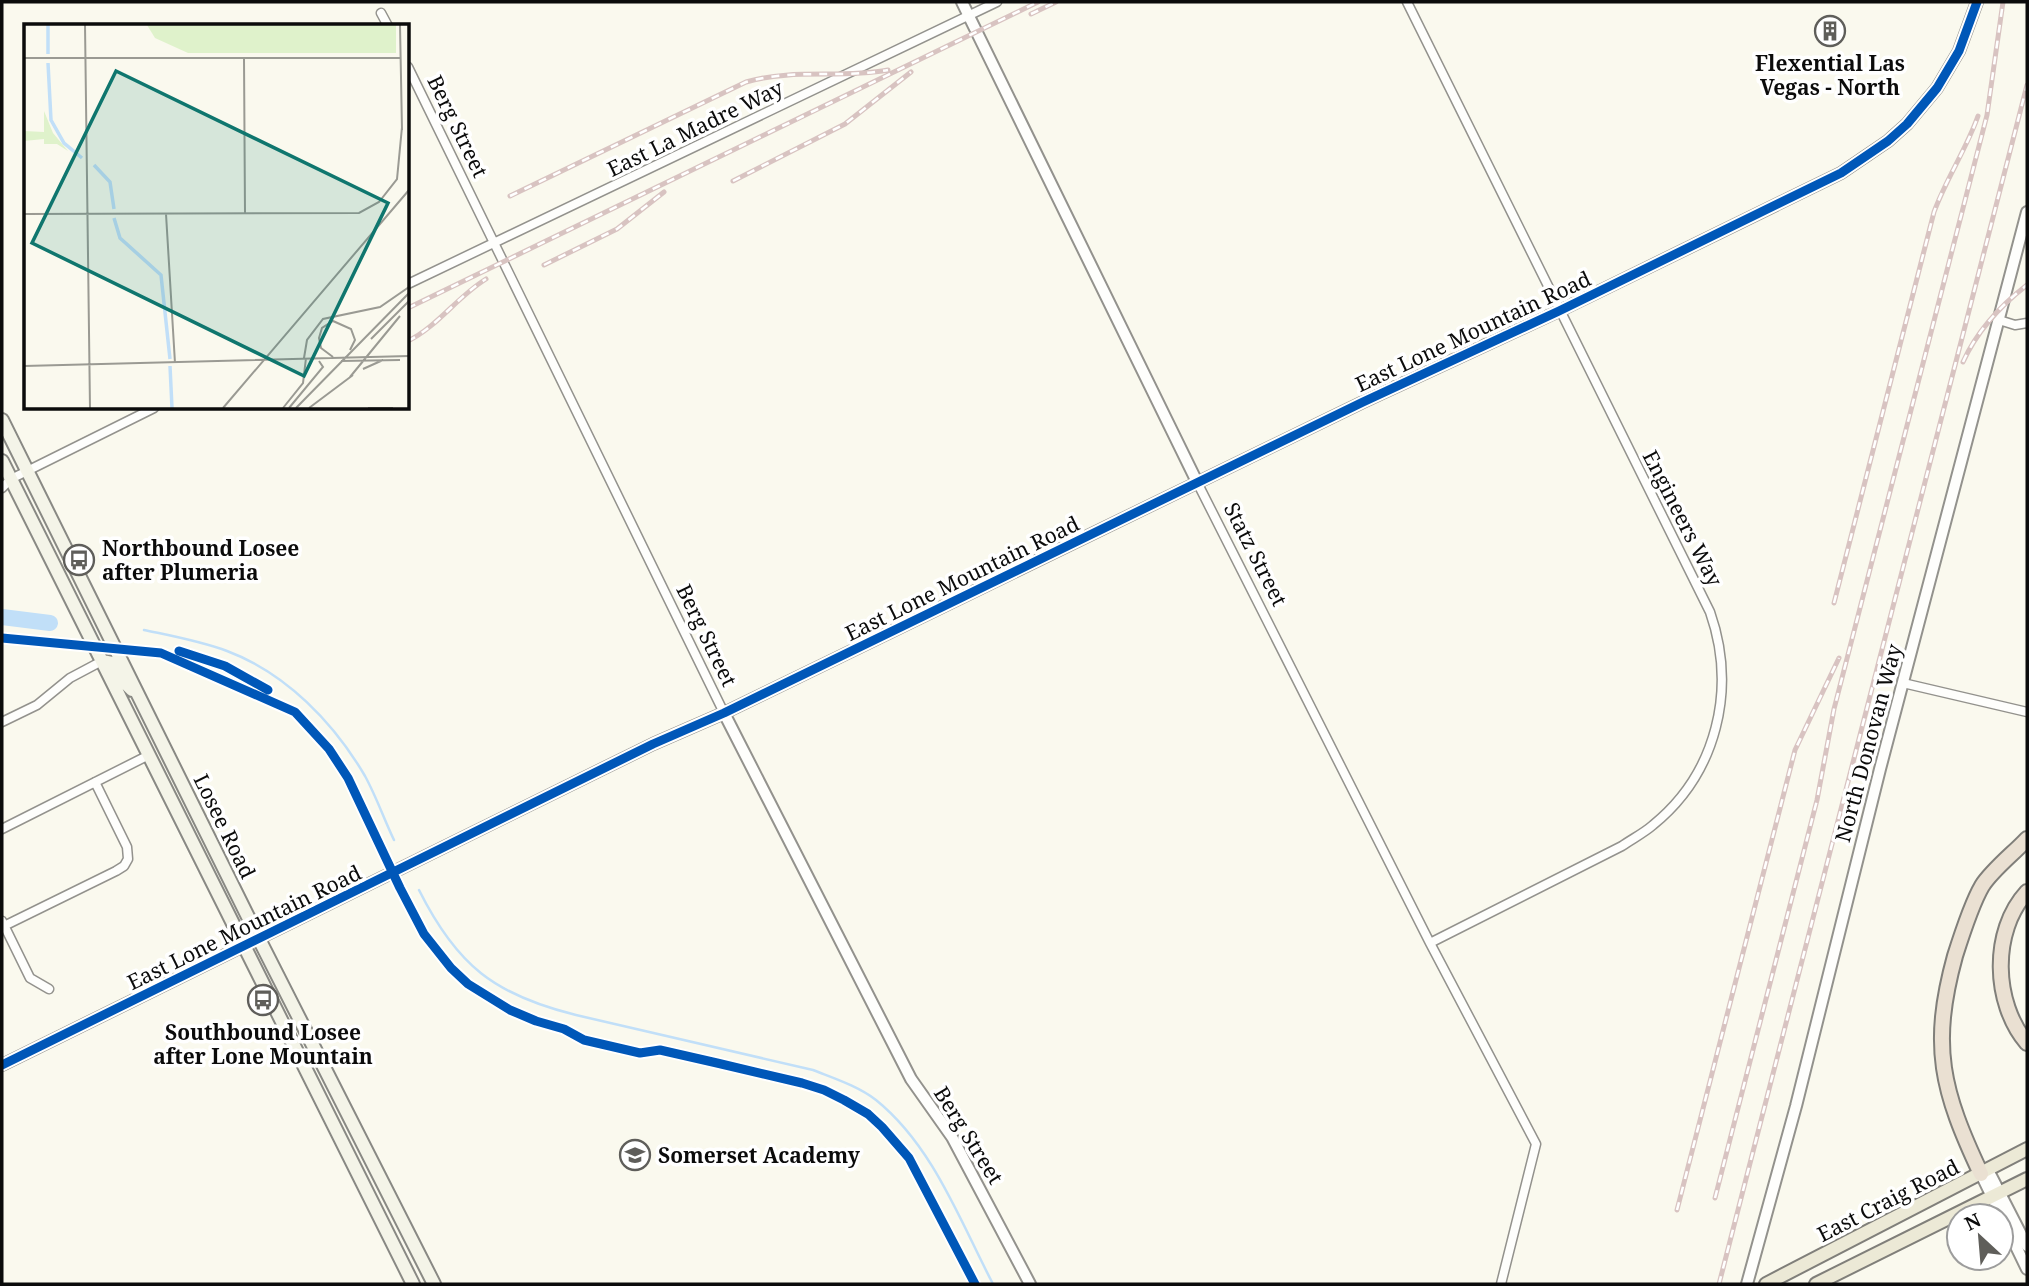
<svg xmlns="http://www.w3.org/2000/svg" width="2029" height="1286" font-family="'Noto Serif',serif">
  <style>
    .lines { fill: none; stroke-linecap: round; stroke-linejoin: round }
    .stream { stroke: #c1dff8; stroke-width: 2.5 }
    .river { stroke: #c1dff8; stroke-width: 16 }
    .minor-casing { stroke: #93928d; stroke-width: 11 }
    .tertiary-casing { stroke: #93928d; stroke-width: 14 }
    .secondary-casing { stroke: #898984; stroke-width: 16 }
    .primary-casing { stroke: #807f7a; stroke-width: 16 }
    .motorway-casing { stroke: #807f7a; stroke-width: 18 }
    .minor { stroke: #fefefc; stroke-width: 8 }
    .tertiary { stroke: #fefefc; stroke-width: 10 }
    .secondary { stroke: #f4f4e8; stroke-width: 12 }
    .primary { stroke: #ece9d6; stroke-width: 12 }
    .motorway { stroke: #eae0d2; stroke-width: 14 }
    .rail-casing { stroke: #d8c3c1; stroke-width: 5 }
    .rail { stroke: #fff; stroke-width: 2.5; stroke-dasharray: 8; stroke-linecap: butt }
    .cycleway-casing { stroke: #fff; stroke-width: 13 }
    .cycleway { stroke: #0057b8; stroke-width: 9 }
    .labels { text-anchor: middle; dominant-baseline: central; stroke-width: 7; stroke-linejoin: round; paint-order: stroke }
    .poi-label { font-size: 21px; font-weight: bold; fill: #0b0b0b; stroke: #fff }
    .street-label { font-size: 21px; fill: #0b0b0b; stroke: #fff }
    .inset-river { fill: none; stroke: #c1dff8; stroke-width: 3.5 }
    .inset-road { fill: none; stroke: #9a9a93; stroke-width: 2 }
    .view { fill: #0f766e; fill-opacity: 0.15; stroke: #0f766e; stroke-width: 3.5 }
    .inset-edge { fill: none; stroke: #0b0b0b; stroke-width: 3.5 }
  </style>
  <rect width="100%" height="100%" fill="#faf9ee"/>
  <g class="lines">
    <path class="stream" d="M144,630c28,6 56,11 83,21 59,22 107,72 138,125 11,20 19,43 29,64
      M419,890c38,76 76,105 157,125l237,55c20,8 45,16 63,30 57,46 84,121 117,184"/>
    <path class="river" d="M2,617l48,6"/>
    <g class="minor-casing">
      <path id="minor" d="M1407,2l303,610c27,77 7,161 -57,213 -9,8 -21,14 -31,21l-192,97
        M381,13l7,13
        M408,67l316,646
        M408,284l589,-282
        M1999,320l16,5 12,-2
        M1198,484l232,459 106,201 -35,140
        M2,488l9,-9 143,-71
        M1903,683l124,29
        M2,722l35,-17 33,-27 32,-17
        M2,829l147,-74
        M2,921l28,57 19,11
        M4,926l112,-55 8,-5 4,-7 -1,-12 -32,-65"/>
    </g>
    <g class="tertiary-casing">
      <path id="tertiary" d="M962,2l236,482
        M724,713l187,366 41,58 78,147
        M2,1065l651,-321 71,-31 639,-311 196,-91 282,-138 47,-32 19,-17 30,-36 22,-37 18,-49
        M1988,1170l39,76
        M1981,1174l46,95
        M1747,1284l49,-178 84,-337 147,-557"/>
    </g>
    <g class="secondary-casing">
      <path id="secondary" d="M2,420l257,519 175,345
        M2,461l411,823
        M102,661l10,2 9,16 11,11"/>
    </g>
    <g class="primary-casing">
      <path id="primary" d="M1766,1284l261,-135
        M1816,1284l211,-105"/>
    </g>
    <g class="motorway-casing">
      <path id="motorway" d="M2027,892c-36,39 -34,111 0,151
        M1981,1174c-39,-83 -51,-127 -26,-218 6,-19 17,-53 27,-70 10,-16 32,-33 45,-47"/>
    </g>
    <use href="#minor" class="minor"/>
    <use href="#tertiary" class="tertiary"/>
    <use href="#secondary" class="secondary"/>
    <use href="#primary" class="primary"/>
    <use href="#motorway" class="motorway"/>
    <g class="rail-casing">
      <path id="rail" d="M1031,14l25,-12
        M733,181l112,-57 66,-52
        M510,196l236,-114c49,-14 93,-3 142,-12
        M544,265l73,-36 47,-37
        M408,308l630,-306
        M408,341c30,-15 49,-44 78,-62
        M1963,362c14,-31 37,-56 64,-77
        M1834,603l100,-391c12,-33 32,-62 44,-96
        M1715,1198l102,-398 17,-91 153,-594 16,-113
        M1677,1210l118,-460 44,-92
        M1719,1284l308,-1199"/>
    </g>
    <use href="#rail" class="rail"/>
    <g class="cycleway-casing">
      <path id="cycleway" d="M2,638l159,15 134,59 34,37 19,29 52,110 24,46 27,34 17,16 42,26 26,11 28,8 20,11 56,13 20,-3 57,13 85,20 22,7 20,10 24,14 14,13 27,31 66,126
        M179,651l46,15 43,24
        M2,1065l651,-321 71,-31 639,-311 196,-91 282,-138 47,-32 19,-17 30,-36 22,-37 18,-49"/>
    </g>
    <use href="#cycleway" class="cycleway"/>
  </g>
  <defs>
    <g id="building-ring" transform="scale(1.575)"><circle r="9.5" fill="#fff" stroke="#5f5e5a" stroke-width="1.5"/><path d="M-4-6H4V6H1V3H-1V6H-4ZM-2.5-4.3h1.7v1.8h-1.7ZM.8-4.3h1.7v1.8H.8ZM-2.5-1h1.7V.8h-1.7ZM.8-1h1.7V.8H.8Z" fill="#5f5e5a"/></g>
    <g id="bus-ring" transform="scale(1.575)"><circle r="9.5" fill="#fff" stroke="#5f5e5a" stroke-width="1.5"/><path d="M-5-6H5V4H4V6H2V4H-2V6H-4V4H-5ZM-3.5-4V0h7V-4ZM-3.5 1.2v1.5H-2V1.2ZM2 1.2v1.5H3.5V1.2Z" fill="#5f5e5a"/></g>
    <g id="school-ring" transform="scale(1.575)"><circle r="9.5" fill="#fff" stroke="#5f5e5a" stroke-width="1.5"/><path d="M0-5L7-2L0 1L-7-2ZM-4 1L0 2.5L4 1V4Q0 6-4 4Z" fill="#5f5e5a"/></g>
  </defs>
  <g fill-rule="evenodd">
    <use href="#building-ring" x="1830" y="31"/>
    <use href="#bus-ring" x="79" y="560"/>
    <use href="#bus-ring" x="263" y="1000"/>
    <use href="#school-ring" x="635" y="1155"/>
  </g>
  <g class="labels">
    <g class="poi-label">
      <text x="1830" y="63">Flexential Las<tspan x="1830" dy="24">Vegas - North</tspan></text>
      <text x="102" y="548" text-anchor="start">Northbound Losee<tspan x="102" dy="24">after Plumeria</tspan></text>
      <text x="263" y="1032">Southbound Losee<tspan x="263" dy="24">after Lone Mountain</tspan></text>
      <text x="658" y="1155" text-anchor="start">Somerset Academy</text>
    </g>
    <g class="street-label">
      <text transform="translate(458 126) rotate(64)">Berg Street</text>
      <text transform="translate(695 128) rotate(-26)">East La Madre Way</text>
      <text transform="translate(1473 331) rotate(-25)">East Lone Mountain Road</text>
      <text transform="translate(1683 518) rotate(63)">Engineers Way</text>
      <text transform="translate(1256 554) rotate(63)">Statz Street</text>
      <text transform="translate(962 578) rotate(-26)">East Lone Mountain Road</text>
      <text transform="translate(707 635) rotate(64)">Berg Street</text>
      <text transform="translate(1868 743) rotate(-75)">North Donovan Way</text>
      <text transform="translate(225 826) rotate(64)">Losee Road</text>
      <text transform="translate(244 927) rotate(-26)">East Lone Mountain Road</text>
      <text transform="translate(969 1135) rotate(58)">Berg Street</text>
      <text transform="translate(1888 1200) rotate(-27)">East Craig Road</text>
    </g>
  </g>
  <g transform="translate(24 24)">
    <rect width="385" height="385" fill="#faf9ee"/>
    <path d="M123,1h249v28h-208l-33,-15z" fill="#dff2cb"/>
    <path d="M20,87l9,22 15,18 -11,-7h-13v-5l-20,2v-10l20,1z" fill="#dff2cb"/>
    <path class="inset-river" d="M24,1v29M24,39l3,57 13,23 18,15M70,141l16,17 4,27M90,194l6,20 41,37 9,84M146,342l2,42"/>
    <path class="inset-road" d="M61,1l5,383M376,1l2,105M0,34h376M220,34l1,156M0,190l335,-1 20,-11 18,-23 5,-52M142,190l9,149M347,315l38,-38M309,333l-12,-9 -2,-10 3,-10 11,-7 18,8 4,11 -5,10M280,334l3,-18 16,-21 57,-12 29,-20M317,337l59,-1M0,342l385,-10M339,345l20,-9M326,353l50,-61M199,384l186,-218M259,384l20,-25 3,-25M265,384l34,-41 -4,-6M272,384l113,-115M285,384l44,-33M344,384h25"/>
    <path class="view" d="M92,47l272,132 -84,173 -272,-133z"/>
    <rect width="385" height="385" class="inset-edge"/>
  </g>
  <rect width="2029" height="1286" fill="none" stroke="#0b0b0b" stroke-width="7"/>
  <g transform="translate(1980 1237) rotate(334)"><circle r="33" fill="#ffffff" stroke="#9d9d9d" stroke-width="2"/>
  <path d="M0-5L12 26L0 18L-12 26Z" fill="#5f5e5a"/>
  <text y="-10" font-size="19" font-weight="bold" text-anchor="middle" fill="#0b0b0b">N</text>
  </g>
</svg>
